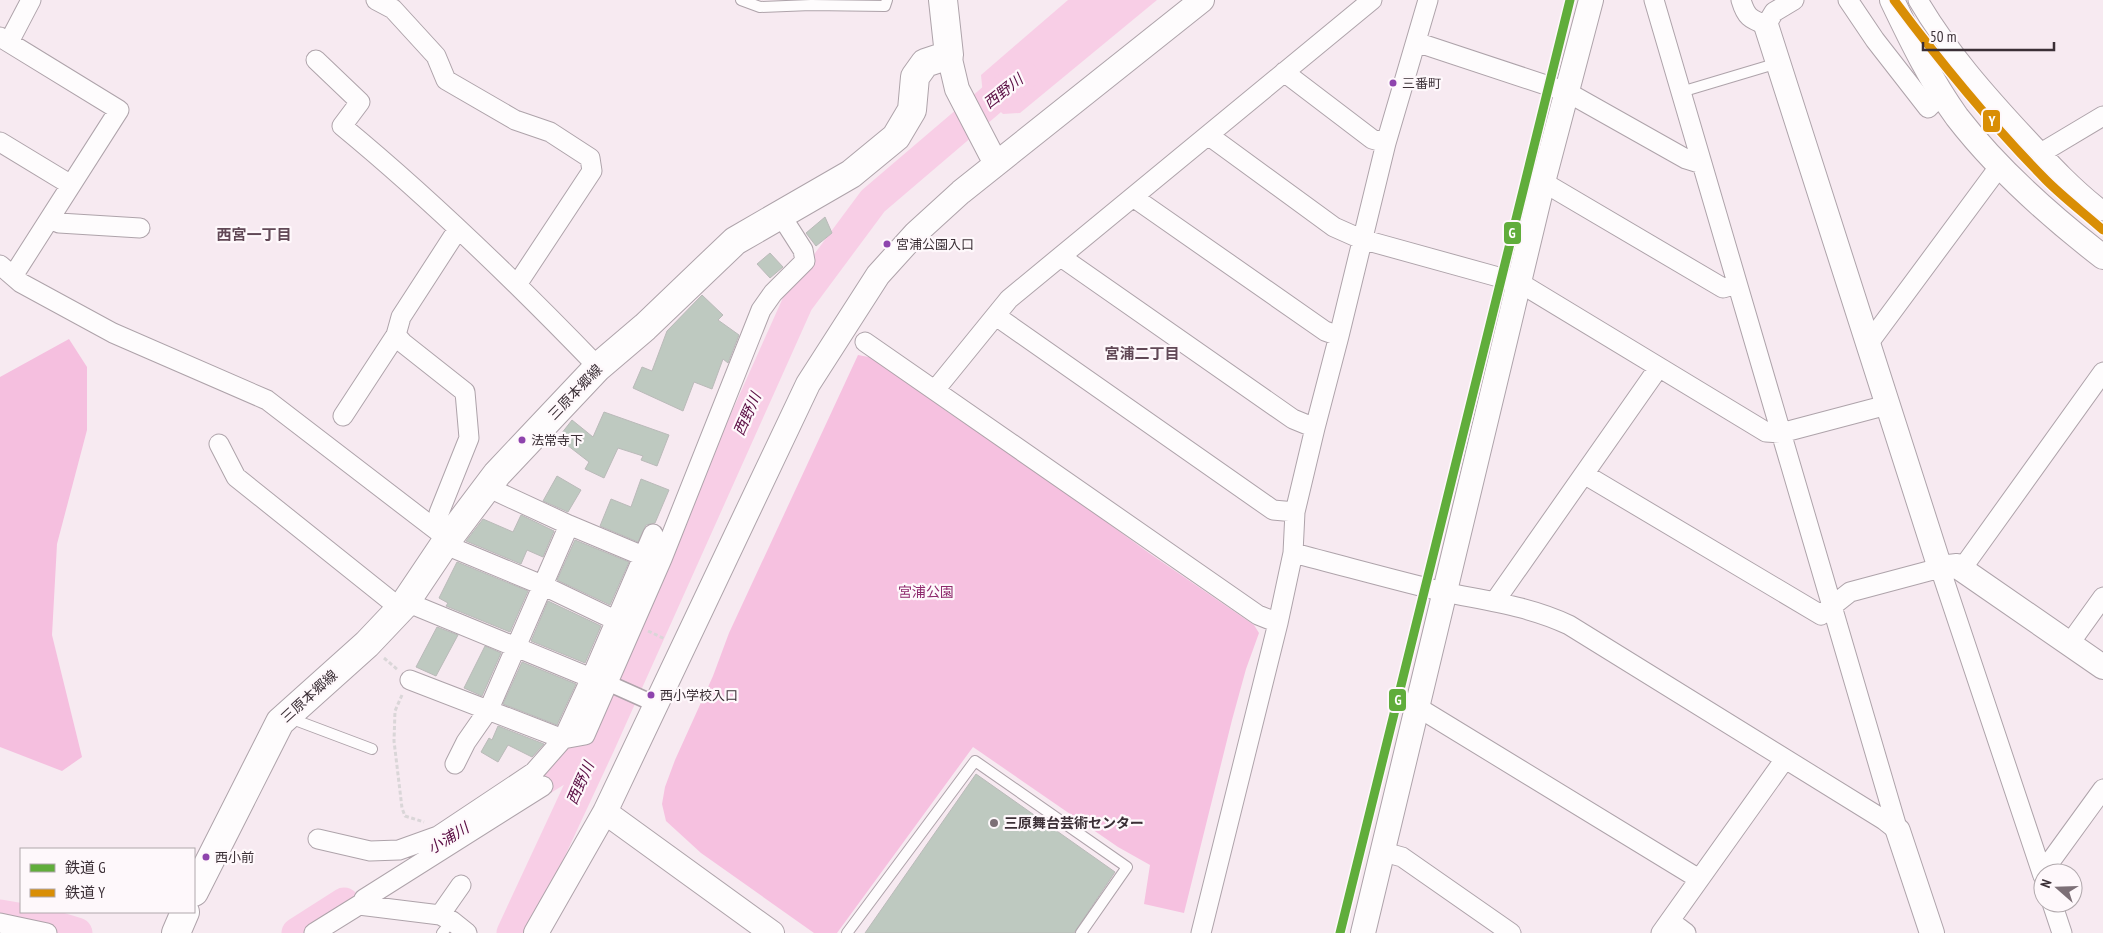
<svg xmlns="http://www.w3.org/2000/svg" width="2103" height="933" font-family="'PT Sans Narrow','Noto Sans JP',sans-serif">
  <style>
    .green { fill: #f6c1e0 }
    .forest { fill: #f5bfdf }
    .water { fill: #f8cee6 }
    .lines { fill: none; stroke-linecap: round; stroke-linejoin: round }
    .river { stroke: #f8cee6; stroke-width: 31 }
    .building { fill: #bec9c0; stroke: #babab9 }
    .service-casing { stroke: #aea3aa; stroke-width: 12 }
    .pedestrian-casing { stroke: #aea3aa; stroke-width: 18 }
    .minor-casing { stroke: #aea3aa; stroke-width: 21 }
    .tertiary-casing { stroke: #aea3aa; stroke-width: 26 }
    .secondary-casing { stroke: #aea3aa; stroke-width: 30 }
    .path { stroke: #dad6d8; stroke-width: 3; stroke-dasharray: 4 2.5; stroke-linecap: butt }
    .service { stroke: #fefcfd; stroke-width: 10 }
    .pedestrian { stroke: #fefcfd; stroke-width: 15 }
    .minor { stroke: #fefcfd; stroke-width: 19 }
    .tertiary { stroke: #fefcfd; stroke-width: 24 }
    .secondary { stroke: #fefcfd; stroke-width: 28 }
    .rail-1-casing { stroke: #fef8fb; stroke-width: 12 }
    .rail-2-casing { stroke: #fef8fb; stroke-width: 12 }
    .rail-1 { stroke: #60ad3b; stroke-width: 9 }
    .rail-2 { stroke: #d98e05; stroke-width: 9 }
    .bus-dot { fill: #8e44ad; stroke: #fef8fb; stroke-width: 2 }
    .poi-dot { fill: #7d7077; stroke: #fef8fb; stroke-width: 2 }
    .labels { text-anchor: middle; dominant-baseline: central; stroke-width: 4.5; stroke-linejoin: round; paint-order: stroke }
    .bus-label { font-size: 13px; fill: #3b2f36; stroke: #fef8fb; text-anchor: start }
    .street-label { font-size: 14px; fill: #3b2f36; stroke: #fef8fb }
    .park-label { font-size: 14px; fill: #8e296d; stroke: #fef8fb }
    .poi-label { font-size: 14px; font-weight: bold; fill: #3b2f36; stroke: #fef8fb; text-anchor: start }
    .water-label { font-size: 15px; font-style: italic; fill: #5a0d43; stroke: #fef8fb }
    .neighbourhood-label { font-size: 15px; font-weight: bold; fill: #614856; stroke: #fef8fb }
    .line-badge { stroke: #fef8fb; stroke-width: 2 }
    .badge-label { font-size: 14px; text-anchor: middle; font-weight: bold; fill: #fff }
  </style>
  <rect width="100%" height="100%" fill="#f7eaf1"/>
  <path class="green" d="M858,355l16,3 75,55 82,54 118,86 105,72 5,8 -13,36 -14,51 -48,193 -40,-9 6,-39 -32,-18 -145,-100 -136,186h-23l-113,-80 -35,-32 -4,-17 3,-17 10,-27 38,-84 16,-43z"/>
  <path class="forest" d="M69,339l18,28v63l-30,114 -5,91 30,122 -20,14 -62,-24v-370z"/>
  <path class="water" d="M1068,0h89l-137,113 -17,1 -20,-19 -2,-20z"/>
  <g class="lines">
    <path class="river" d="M510,800l90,-56
      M0,915l41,7 36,11
      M297,933l47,-30
      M512,933l88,-189 198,-442 75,-101 123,-105 27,-20"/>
  </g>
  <path class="building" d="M825,217l7,16 -16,13 -10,-13z
    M770,253l13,14 -13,11 -13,-14z
    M702,295l21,20 -5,5 21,15 -11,28 -5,-4 -11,30 -18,-7 -11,29 -50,-23 9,-21 10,4 15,-40z
    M604,412l65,23 -12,31 -16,-6 2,-4 -25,-8 -14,30 -19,-9 4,-7 -31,-24 14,-18 21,17z
    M557,476l24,14 -13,22 -25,-11z
    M641,479l28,11 -14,33 -9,2 -8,17 -38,-16 11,-27 20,8z
    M521,515l33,16 -11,26 -16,-7 -6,14 -55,-23 17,-22 30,13z
    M575,540l54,22 -19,43 -53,-25z
    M457,562l71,29 -18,41 -64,-26 2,-3 -9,-5z
    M548,601l53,25 -16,37 -54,-22z
    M437,627l21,8 -22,41 -20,-9z
    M485,646l16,7 -19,43 -18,-8z
    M522,662l54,22 -19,41 -54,-21z
    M498,726l46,18 -12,13 -24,-12 -10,17 -17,-10 8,-14 3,2z
    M976,774l139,98 -41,61h-209z"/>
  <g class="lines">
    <g class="service-casing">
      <path id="service" d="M741,0l19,7 51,-2 74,1 2,-6
        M1681,92l97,-29
        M291,715l4,5 77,29
        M442,933l10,-12
        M847,933l128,-172 152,106 -46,66"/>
    </g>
    <g class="pedestrian-casing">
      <path id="pedestrian" d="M608,683l38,17"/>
    </g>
    <g class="minor-casing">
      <path id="minor" d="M376,0l17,9 43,47 10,24 69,40 35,12 40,26 2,13 -74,112
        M1654,0l244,831
        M1741,0c5,17 9,19 25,25l8,-13 20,-12
        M1848,0l27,40 53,68 15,-15
        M1918,0c29,50 69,95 108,137 24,26 49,53 77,74
        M0,37l119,73 -106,166
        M9,42l22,-42
        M1416,42l151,50 119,67 16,5
        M316,60l44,42 -18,24c91,75 175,157 256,241
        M1284,72l88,67 14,4
        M1208,135l126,92 27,12 159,44 246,149 15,1 106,-28
        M0,142l71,43
        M2041,153l62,-37
        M1543,182l180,106 14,-4
        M1133,197l192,134 14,5
        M50,218l9,5 81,5
        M1061,257l232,162 22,9
        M0,265l21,18 92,50 154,67 181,139
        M996,316l277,194 22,2
        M396,335l7,8 62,49 4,46 -30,75v8l14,27 89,37 73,35
        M865,342l393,273 20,8
        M1868,344l131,-177
        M935,390l74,-91 363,-299
        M343,416l53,-81 5,-18 57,-88
        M219,444l17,33 160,128 20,1 175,72
        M1584,474l237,141 29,-23 90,-24 103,308
        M487,487l82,38 74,31 19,3 99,-249 12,-17 32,-32 -2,-11 -23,-36
        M1293,553c51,13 101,27 151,39 43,9 85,14 125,33l315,195 14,11
        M1957,566l9,-3 137,-191
        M1495,601l164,-234
        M2070,643l33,-46
        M410,680l153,59 22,-4 77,-176
        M1419,708l280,171
        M455,764l11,-22 23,-33 80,-184
        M318,839l52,12 29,-1 39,-14 96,-64 29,-33 28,-61 62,-144
        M1384,852l18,5 109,76
        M2042,873l61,-84
        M2052,903l10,30
        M361,905l3,-6 179,-113
        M440,915l21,-30
        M1670,921l16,12
        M0,923l47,10
        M314,933l45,-28 81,10 12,6 15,12
        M1201,933l77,-310 15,-70 2,-41 20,-84 24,-92 47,-193 42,-143
        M1661,933l124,-174"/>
    </g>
    <g class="tertiary-casing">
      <path id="tertiary" d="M1892,0c19,40 39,81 65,117 41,53 93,99 146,140
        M1766,25l174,543 17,-2 146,101
        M949,55l8,34 39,75
        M605,812l167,121
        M1898,831l34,102
        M536,933l69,-121 203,-428 70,-109 38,-42 45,-41 241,-192
        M1363,933l180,-751 48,-182"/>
    </g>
    <g class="secondary-casing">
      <path id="secondary" d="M194,892l86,-170 87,-78 36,-38 45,-67 49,-65 101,-107 47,-40 90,-86 116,-67 45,-37 16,-27 3,-33 10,-14 24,-8 -6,-55
        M176,933l9,-21"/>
    </g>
    <path class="path" d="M648,631l17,8
      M384,658l14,12
      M402,695l-7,16 -1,30 8,67 3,8 19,6"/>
    <use href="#service" class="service"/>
    <use href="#pedestrian" class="pedestrian"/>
    <use href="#minor" class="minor"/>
    <use href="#tertiary" class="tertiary"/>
    <use href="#secondary" class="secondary"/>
    <g class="rail-1-casing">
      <path id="rail-1" d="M1340,933l230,-933"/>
    </g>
    <g class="rail-2-casing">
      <path id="rail-2" d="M1894,0c47,63 97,124 152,180 18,18 38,33 57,50"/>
    </g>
    <use href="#rail-1" class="rail-1"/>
    <use href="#rail-2" class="rail-2"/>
  </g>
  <g class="bus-dot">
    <circle cx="1393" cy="83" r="4.5"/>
    <circle cx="887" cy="244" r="4.5"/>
    <circle cx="522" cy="440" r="4.5"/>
    <circle cx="651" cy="695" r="4.5"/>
    <circle cx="206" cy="857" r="4.5"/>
  </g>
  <circle class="poi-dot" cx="994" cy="823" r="5"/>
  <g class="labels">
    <g class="bus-label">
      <text x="1402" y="83">三番町</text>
      <text x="896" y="244">宮浦公園入口</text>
      <text x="531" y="440">法常寺下</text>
      <text x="660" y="695">西小学校入口</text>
      <text x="215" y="857">西小前</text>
    </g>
    <g class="street-label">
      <text transform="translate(575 392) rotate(-46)">三原本郷線</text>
      <text transform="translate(309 696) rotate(-42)">三原本郷線</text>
    </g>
    <g class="park-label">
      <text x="926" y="592">宮浦公園</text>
    </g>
    <g class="poi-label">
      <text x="1004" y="823">三原舞台芸術センター</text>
    </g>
    <g class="water-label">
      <text transform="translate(1003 91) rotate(-38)">西野川</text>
      <text transform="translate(747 414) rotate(-66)">西野川</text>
      <text transform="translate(580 783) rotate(-66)">西野川</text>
      <text transform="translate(448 838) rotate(-32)">小浦川</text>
    </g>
    <g class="neighbourhood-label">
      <text x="254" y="234">西宮一丁目</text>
      <text x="1142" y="353">宮浦二丁目</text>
    </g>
  </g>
  <g class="line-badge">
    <rect x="1982" y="109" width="19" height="24" rx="5" fill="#d98e05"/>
    <rect x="1503" y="221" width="19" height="24" rx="5" fill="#60ad3b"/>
    <rect x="1388" y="688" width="19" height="24" rx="5" fill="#60ad3b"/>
  </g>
  <g class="badge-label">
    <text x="1992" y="126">Y</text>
    <text x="1512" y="238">G</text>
    <text x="1398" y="705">G</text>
  </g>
  <rect x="20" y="848" width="175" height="65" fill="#fef8fb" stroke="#b0a8ac"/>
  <rect x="30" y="864" width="25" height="8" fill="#60ad3b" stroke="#b0a8ac"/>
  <text x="65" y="873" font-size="15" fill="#3b2f36">鉄道 G</text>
  <rect x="30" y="889" width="25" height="8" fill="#d98e05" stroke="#b0a8ac"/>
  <text x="65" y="898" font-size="15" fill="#3b2f36">鉄道 Y</text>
  <g transform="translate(2058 888) rotate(290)"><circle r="24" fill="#fef8fb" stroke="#b0a8ac"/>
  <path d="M0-4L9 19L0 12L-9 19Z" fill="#7d7077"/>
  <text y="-8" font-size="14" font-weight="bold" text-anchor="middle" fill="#3b2f36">N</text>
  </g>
  <path d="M1923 42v8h131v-8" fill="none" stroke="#3b2f36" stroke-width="2.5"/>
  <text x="1930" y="42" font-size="15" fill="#3b2f36" stroke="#fef8fb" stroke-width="4" paint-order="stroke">50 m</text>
</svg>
